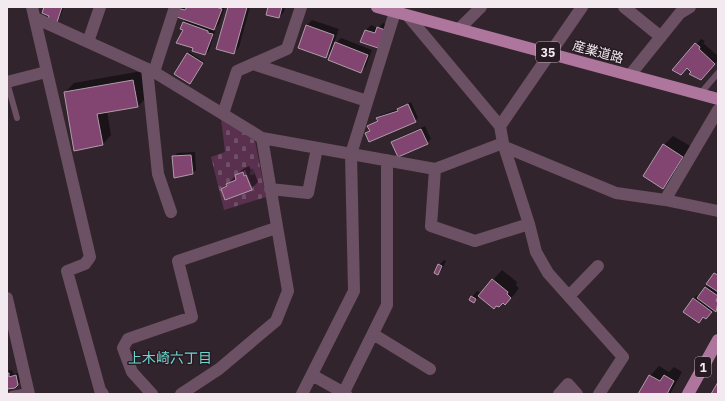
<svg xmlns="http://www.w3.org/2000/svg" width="725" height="401" font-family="'IBM Plex Sans','Noto Sans JP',sans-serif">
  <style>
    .cemetery { fill: url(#cemetery-stones) }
    .shadow { fill: #0007; fill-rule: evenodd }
    .building { fill: #824471; stroke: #ae9da8 }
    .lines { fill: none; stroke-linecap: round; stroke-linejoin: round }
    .lane { stroke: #6c5063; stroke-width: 6 }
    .street { stroke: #6c5063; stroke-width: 12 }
    .primary { stroke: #ae769d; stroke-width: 12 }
    .labels { text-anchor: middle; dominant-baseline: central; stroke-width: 3; stroke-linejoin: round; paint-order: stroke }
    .shield { fill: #271a23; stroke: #b6acb2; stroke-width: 1 }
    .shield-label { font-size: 12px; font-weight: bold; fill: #f3eaf0 }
    .street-label { font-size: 13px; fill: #f3eaf0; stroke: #271a23 }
    .neighbourhood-label { font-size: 14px; fill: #6bd6cd; stroke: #271a23 }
  </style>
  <defs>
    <pattern id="cemetery-stones" width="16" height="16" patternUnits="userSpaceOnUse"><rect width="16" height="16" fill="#59314e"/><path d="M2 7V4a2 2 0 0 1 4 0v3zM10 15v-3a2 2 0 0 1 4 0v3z" fill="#714f68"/></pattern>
  </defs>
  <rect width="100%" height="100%" fill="#32242d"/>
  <path class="cemetery" d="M221,118l34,23 11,56 -42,13 -13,-53 14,-5z"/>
  <path class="shadow" d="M46,7h18l-4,10 -4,4 -6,-6z
    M183,7h42l-6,17 -6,6 2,1 -6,20 -4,3 -21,-25v-7l3,-3 -6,-10z
    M229,7h21l-11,40 -6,6z
    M269,7h16l-1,5 -5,5z
    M312,20l27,9 -6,17 8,-8 31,12 -6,16 -5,6 -27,-24 -8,8 -27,-9 8,-22z
    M383,23l7,2 -7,17 -17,-12 5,-5 7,3z
    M701,39l4,2 -2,2 15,13v4l-12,14 -13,-2 -6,-5 -13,3z
    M189,52l15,10 -12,19 -4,-27z
    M142,71l5,26 -9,9 -31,5 4,24 -9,10 -37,-53 9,-9z
    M411,102l7,16 -3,3 -48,12 3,-3 -2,-4 10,-6 3,-5 17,-6z
    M425,126l6,13 -4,4h-35l4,-4z
    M673,136l19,11 -20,32 -9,9 1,-43z
    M195,152l1,18 -3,3 -19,-16 3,-4z
    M249,166l2,4 2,-1 5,13 -7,7h-29l21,-20zM245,170l7,17h-2l-7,-16z
    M444,260l2,1 -3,7 -5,6 1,-9z
    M502,270l15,12 -1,3 3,3 -5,7 -9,9 -25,-8 -6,6 -2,-5 5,-6 4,2z
    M718,270v39l-2,2 -2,-2 -4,5 -6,2 -5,6 -6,-23 4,-4 2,2z
    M659,366l10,6 5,-5 8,5 -12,22h-30l10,-18z
    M12,370l1,4 6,-1 2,7 -6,7 -8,1v-17z"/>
  <path class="building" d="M44,7h18l-5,15 -9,-3 1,-3 -7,-3z
    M187,7h29l6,2 -8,21 -37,-13 3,-8 5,1z
    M228,7h19l-13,47 -18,-5z
    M268,7h14l-3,11 -13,-3z
    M183,22l25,9v2l5,1 -8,21 -13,-4 1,-3 -17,-5 7,-13 -3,-1z
    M306,25l28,10 -8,23 -28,-10z
    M377,27l8,3 -7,18 -18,-6 5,-12 10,3z
    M335,42l33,13 -7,18 -33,-13z
    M695,43l5,4 -1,2 16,15 -14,16 -12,-6 2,-2 -4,-4 -6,7 -9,-5z
    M187,53l16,10 -13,21 -16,-10z
    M133,80l5,27 -41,7 6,31 -29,6 -10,-59z
    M408,104l8,18 -47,20 -4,-9 5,-2 -3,-5 11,-5 -2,-3 22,-7 -1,-2z
    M421,129l7,15 -30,13 -7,-15z
    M663,144l20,13 -20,32 -20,-13z
    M191,155l2,19 -19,4 -2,-22z
    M243,172l1,4 2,-1 6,15 -27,10 -4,-11 6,-3 -1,-2 10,-4 -1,-5z
    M438,264l4,2 -4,9 -4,-2z
    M714,273l4,2v17l-12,-8z
    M492,279l16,13 -1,2 4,4 -6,7 -2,-2 -4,4 -3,-1 -2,3 -16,-13z
    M705,287l13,9 -2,5 2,1 -2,10 -19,-14z
    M471,296l5,3 -2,4 -5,-3z
    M693,298l19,14 -6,7 -3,-2 -4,6 -16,-11z
    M7,373h2v4l7,-2 2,10 -3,3 -8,1z
    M649,375l11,6 4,-6 10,6 -7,13h-29z
    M718,382v12h-7z"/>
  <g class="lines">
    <path class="lane" d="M7,82l10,36
      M700,94l18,-21
      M11,394l17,-3"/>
    <path class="street" d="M32,7l58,250 -5,7 -18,7 33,119 3,4
      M624,7l37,30
      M408,16l92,110 3,17 26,81 7,28 12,21 75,84 -24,37
      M35,18l119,54 108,66 173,31 68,-26
      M459,29l22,-22
      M88,42l12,-35
      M253,64l114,37
      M147,69l11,105 13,38
      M154,72l21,-65
      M630,75l50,-62 10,-6
      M7,82l39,-10
      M223,114l14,-43 50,-22 14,-42
      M500,126l82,-119
      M505,147l111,46 49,7 53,11
      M435,169l-4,57 44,15 54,-17
      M270,189l38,4 9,-45
      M665,200l53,-90
      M569,296l29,-30
      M7,298l22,96
      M373,334l57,35
      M312,375l34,19
      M344,392l43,-87v-145
      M152,394l-20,-22 -9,-24 5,-9 64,-22 -14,-56 98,-33
      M181,394l38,-25 57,-48 12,-30 -26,-153
      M302,394l52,-103 -3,-137 44,-142 -4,-5
      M559,394l9,-10 9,10"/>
    <path class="primary" d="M377,7l341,92
      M688,394l30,-54"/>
  </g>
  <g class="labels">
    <g class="shield">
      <rect x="536" y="42" width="24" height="20" rx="3"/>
      <rect x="695" y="357" width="16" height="20" rx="3"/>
    </g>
    <g class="shield-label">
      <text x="548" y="52">35</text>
      <text x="703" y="367">1</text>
    </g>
    <g class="street-label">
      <text transform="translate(598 52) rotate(15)">産業道路</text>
    </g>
    <g class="neighbourhood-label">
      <text x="170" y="358">上木崎六丁目</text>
    </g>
  </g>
  <rect width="725" height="401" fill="none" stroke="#f3eaf0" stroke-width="16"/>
</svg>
